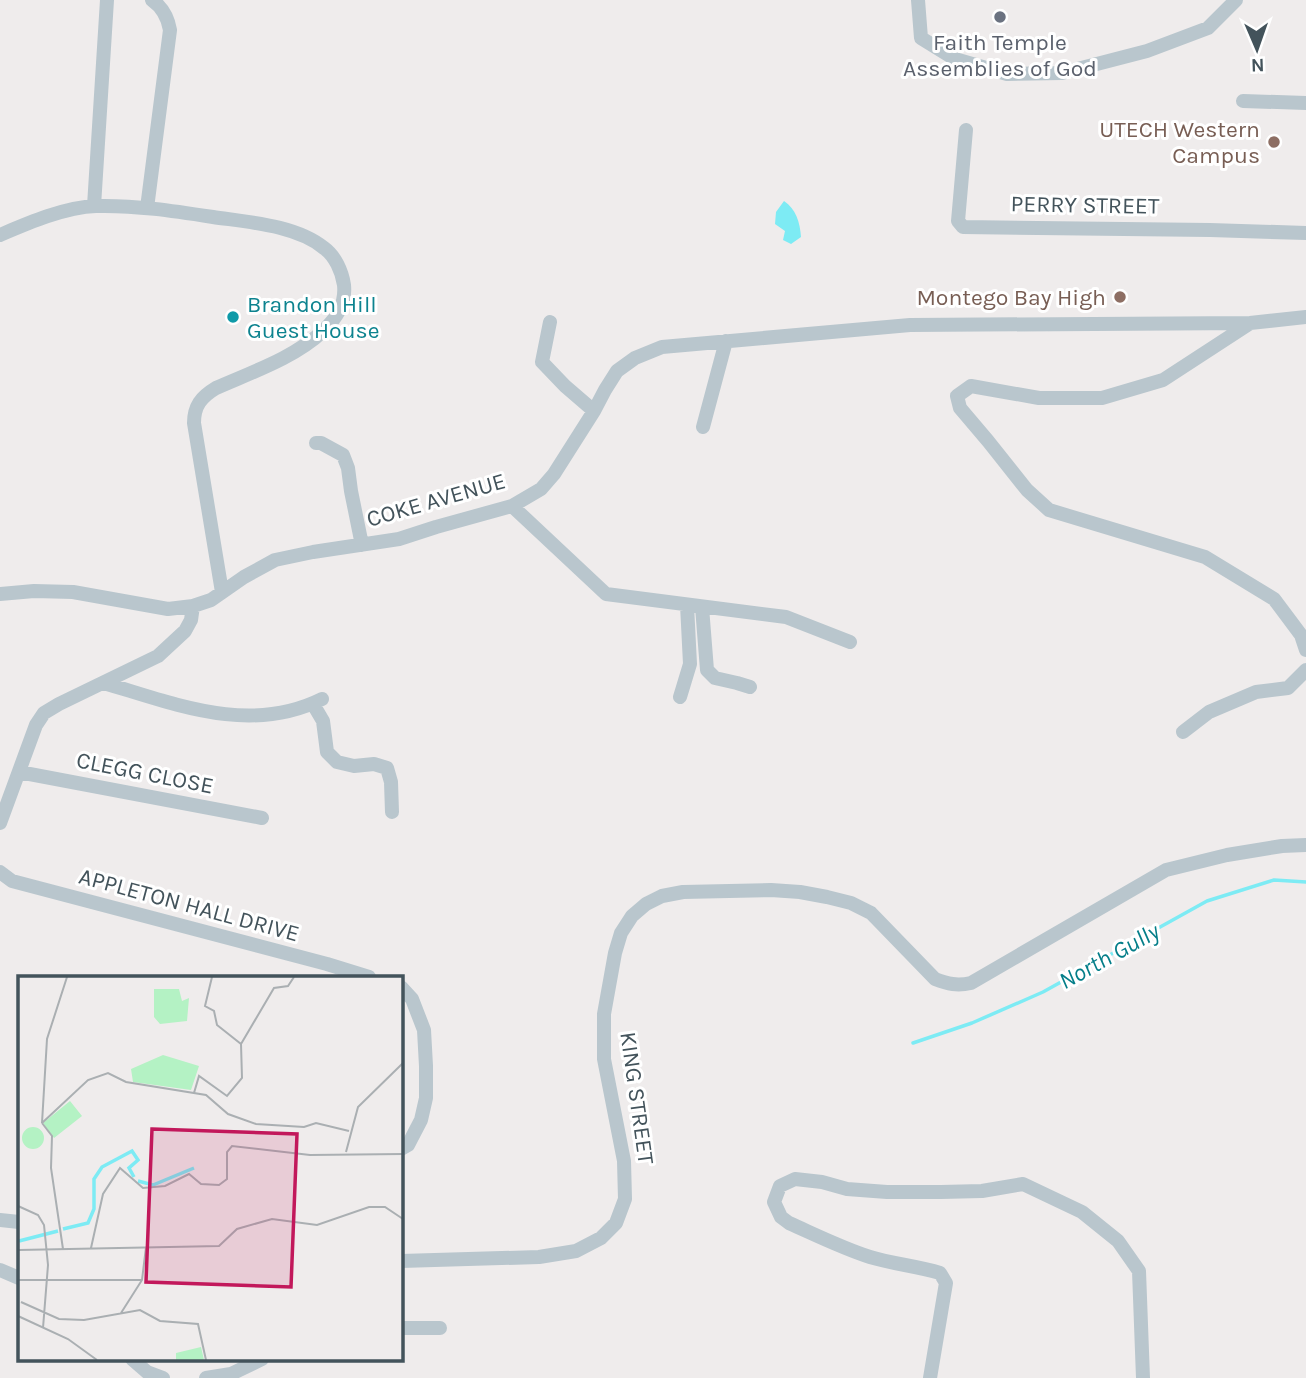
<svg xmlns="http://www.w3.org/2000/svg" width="1306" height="1378" font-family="Karla,sans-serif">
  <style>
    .water { fill: #7debf4 }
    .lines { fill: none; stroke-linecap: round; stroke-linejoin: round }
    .stream { stroke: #7debf4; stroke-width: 3.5 }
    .minor { stroke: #b9c6cd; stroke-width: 14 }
    .worship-dot { fill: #6b7280; stroke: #fff; stroke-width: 2.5 }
    .education-dot { fill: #8d6e63; stroke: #fff; stroke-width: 2.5 }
    .culture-dot { fill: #0f9aa8; stroke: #fff; stroke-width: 2.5 }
    .labels { text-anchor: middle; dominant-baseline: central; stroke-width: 6; stroke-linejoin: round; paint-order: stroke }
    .worship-label { font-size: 23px; fill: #5b616d; stroke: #fff }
    .education-label { font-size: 23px; fill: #785e54; stroke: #fff; text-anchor: end }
    .street-label { font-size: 23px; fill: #43535b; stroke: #fff }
    .culture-label { font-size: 23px; fill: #0d838f; stroke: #fff; text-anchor: start }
    .water-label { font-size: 24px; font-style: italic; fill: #047e89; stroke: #fff }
    .inset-river { fill: none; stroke: #7debf4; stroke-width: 3.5 }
    .inset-road { fill: none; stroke: #aaafb2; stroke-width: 2 }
    .view { fill: #c2185b; fill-opacity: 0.15; stroke: #c2185b; stroke-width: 3.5 }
    .inset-edge { fill: none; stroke: #43535b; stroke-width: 3.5 }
  </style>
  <rect width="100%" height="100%" fill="#efecec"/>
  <path class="water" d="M784,201c12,8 16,21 17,36l-10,7 -8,-4 2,-9 -10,-7 1,-12z"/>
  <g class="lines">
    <path class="stream" d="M913,1043l59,-20 71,-31 164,-91 67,-21 32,2"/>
    <path class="minor" d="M918,0l3,38 34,21 52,15 55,-1 85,-22 61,-23 28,-28
      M1243,101l63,2
      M966,130l-8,91 5,6 247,3 96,3
      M94,206l13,-206
      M147,208l23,-178c-2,-12 -8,-23 -18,-30
      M0,235c28,-12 65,-28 96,-29 39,-1 78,5 117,11 34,5 83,8 111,31 11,8 18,23 20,37 2,19 -7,33 -21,46 -29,27 -71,41 -107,57 -15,9 -22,18 -22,35l28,169
      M550,322l-8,40 23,24 29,25
      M1249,324l-86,56 -61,18h-63l-68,-12 -14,10 3,12 28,33 39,49 22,20 156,47 69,42 27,36 5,15
      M703,427l23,-86
      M316,443h5l22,12 5,13 3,23 11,54
      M512,506l94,88 180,23 64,25
      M0,594l34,-3 39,1 95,17 25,-3 18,-6 33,-23 31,-17 38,-8 86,-13 37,-12 76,-21 29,-17 13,-15 40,-63 11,-21 12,-19 18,-13 27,-11 248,-22 340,-2 56,-6
      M702,607l5,63 8,8 22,5 13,4
      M104,683c71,21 146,52 218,16
      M680,697l10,-33 -3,-59
      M313,704l10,17 4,31 10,10 17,4 20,-2 13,4 4,14 1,30
      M1183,732l26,-20 47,-20 32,-4 18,-18
      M19,772l243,46
      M0,823l36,-98 8,-12 15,-9 99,-48 27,-25 6,-11 2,-14
      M0,872l12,9 315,83 42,13
      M401,987l11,12 12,31 2,36v32l-5,22 -13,25 -7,4
      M0,1220l19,2
      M401,1261l138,-4 37,-6 25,-13 15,-15 9,-24 -1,-38 -20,-102v-45l11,-61 6,-20 11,-17 14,-12 16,-8 21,-4 88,-2 29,2 27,5 24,6 20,10 64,66c13,5 22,7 36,4l195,-113 61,-15 55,-9 24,-1
      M0,1270l19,8
      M401,1328h39
      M132,1359l15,13 16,6
      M206,1378l25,-4 31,-15
      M930,1378l16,-95 -6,-10c-23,-7 -47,-9 -70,-16 -28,-9 -54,-22 -81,-34l-8,-6 -7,-15 6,-16 15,-7 27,3 25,7 40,3h54l41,-1 41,-7 59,28 36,29 21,30 4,107"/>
  </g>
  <circle class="worship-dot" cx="1000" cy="17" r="7"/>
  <g class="education-dot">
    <circle cx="1274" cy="142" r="7"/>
    <circle cx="1120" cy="297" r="7"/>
  </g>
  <circle class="culture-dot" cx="233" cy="317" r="7"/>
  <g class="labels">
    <g class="worship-label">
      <text x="1000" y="42">Faith Temple<tspan x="1000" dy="26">Assemblies of God</tspan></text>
    </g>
    <g class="education-label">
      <text x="1260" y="129">UTECH Western<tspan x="1260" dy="26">Campus</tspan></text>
      <text x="1106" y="297">Montego Bay High</text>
    </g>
    <g class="street-label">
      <text transform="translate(1085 205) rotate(1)">PERRY STREET</text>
      <text transform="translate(436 500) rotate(-16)">COKE AVENUE</text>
      <text transform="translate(145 773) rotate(11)">CLEGG CLOSE</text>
      <text transform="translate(189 905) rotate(15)">APPLETON HALL DRIVE</text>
      <text transform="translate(637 1098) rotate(82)">KING STREET</text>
    </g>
    <g class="culture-label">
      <text x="247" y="304">Brandon Hill<tspan x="247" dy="26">Guest House</tspan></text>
    </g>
    <g class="water-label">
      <text transform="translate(1109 956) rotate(-29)">North Gully</text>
    </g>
  </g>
  <g transform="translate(18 976)">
    <rect width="385" height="385" fill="#efecec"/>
    <path d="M136,13h25l3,12 7,-3 -2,23 -27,3 -6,-7zM145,79l36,11 -8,24 -58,-8 -2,-13zM52,125l12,15 -28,22 -11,-15zM4 162a11 11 0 1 1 22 0a11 11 0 1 1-22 0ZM183,371l3,13h-28v-7z" fill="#b4f2c4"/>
    <path class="inset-river" d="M120,205l15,4 41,-17M45,253l25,-6 6,-14v-30l8,-12 30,-16 6,9 -9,8 5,9M1,265l39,-10"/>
    <path class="inset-road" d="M223,68l33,-56 14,-2 6,-9M176,117l5,-17 28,20 15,-18 -1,-34 -24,-19 -3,-14 -9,-5 7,-29M24,147l46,-43 20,-7 18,9 80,13 22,19 28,10 48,3 12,-4 33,8M24,147l5,-84 20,-62M24,147l10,13 -1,32 12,81M328,176l12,-45 45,-44M0,230l20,9 6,10 4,40 -5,63M0,235v44M73,272l12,-54 17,-26 23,20 22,-2 24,-12 12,10 18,1 8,-6v-27l5,-6 78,9 93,-1M1,274l200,-4 18,-17 35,-10 45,6 52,-18h16l18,12M0,301v39M0,304h124M3,326l38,17 25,1 56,-10 20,11 38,3 8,36M103,337l21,-33 4,-33M0,340l50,23 29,21"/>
    <path class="view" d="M134,153l145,5 -6,153 -145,-5z"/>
    <rect width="385" height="385" class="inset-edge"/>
  </g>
  <g transform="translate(1257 49) rotate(178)" stroke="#ffffff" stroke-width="5" paint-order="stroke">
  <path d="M0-5L12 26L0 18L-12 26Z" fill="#43535b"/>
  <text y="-10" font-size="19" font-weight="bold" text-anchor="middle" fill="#43535b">N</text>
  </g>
</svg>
